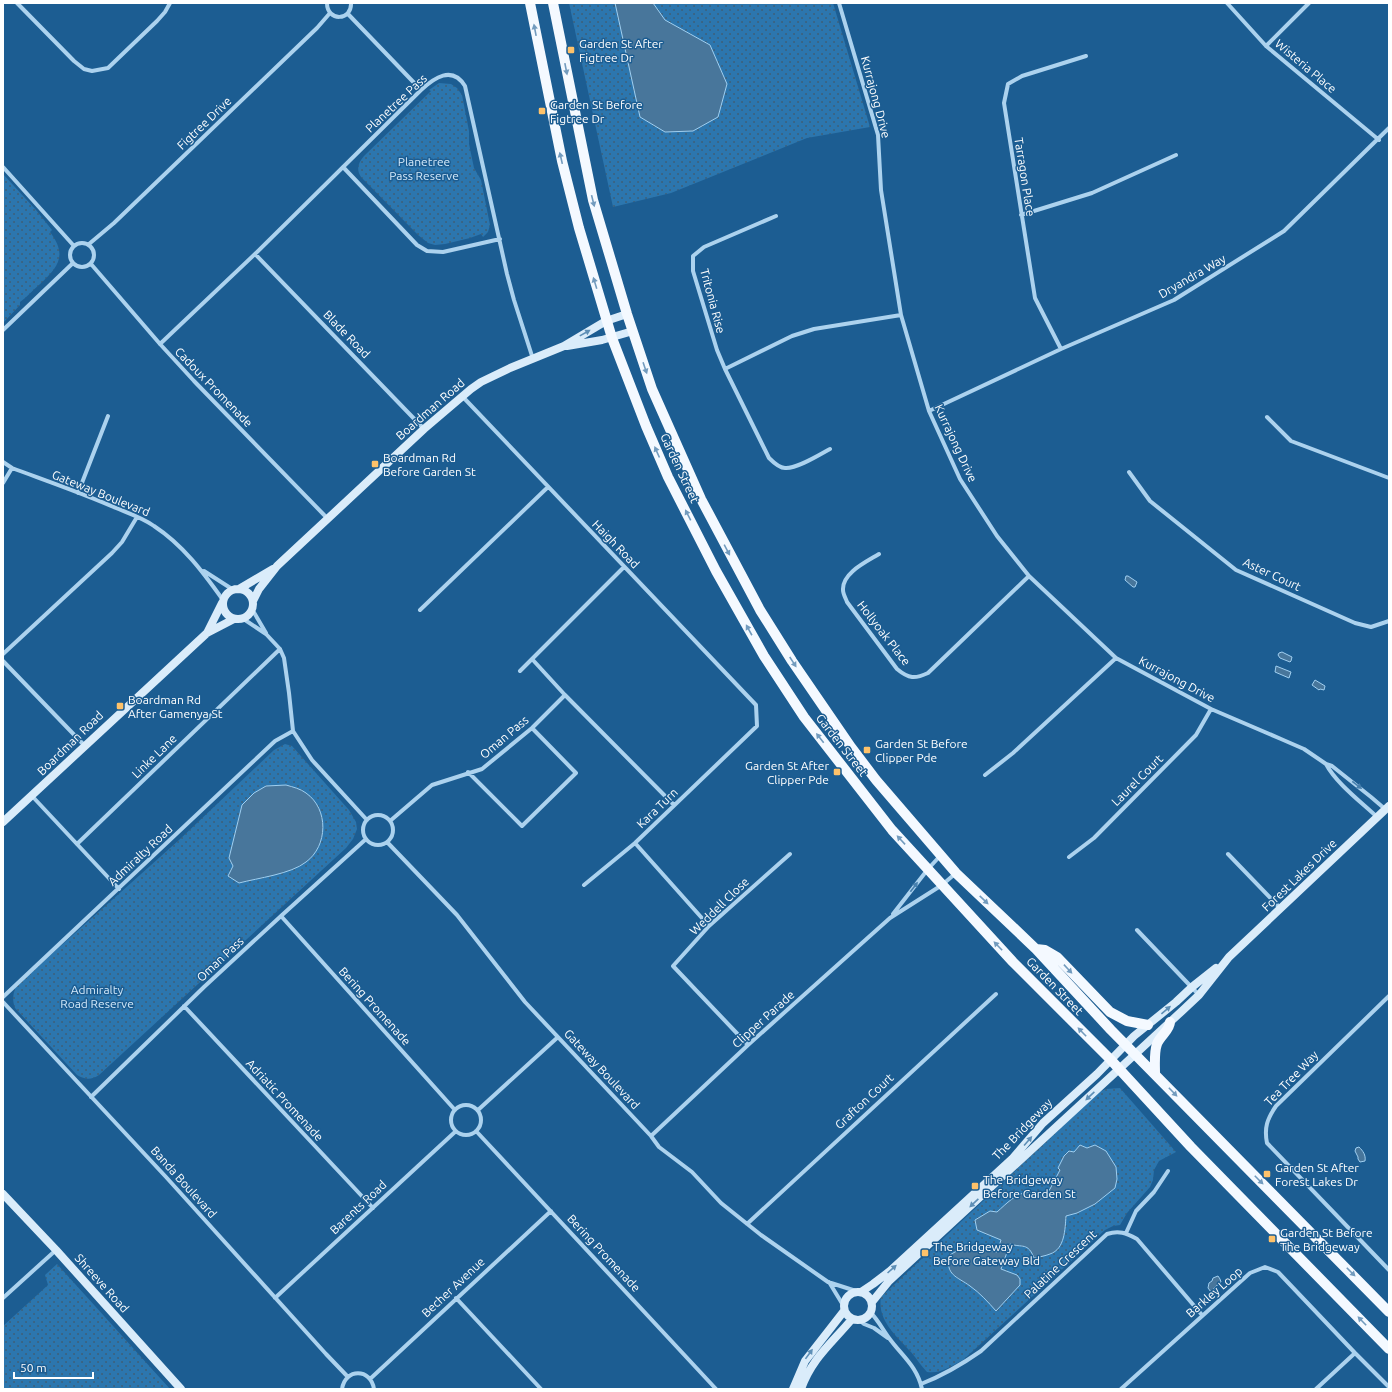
<svg xmlns="http://www.w3.org/2000/svg" width="1392" height="1392" font-family="Ubuntu,sans-serif">
  <style>
    .park { fill: url(#park-dots) }
    .water { fill: #48769b; stroke: #a0cff0 }
    .lines { fill: none; stroke-linecap: round; stroke-linejoin: round }
    .street { stroke: #acd2ee; stroke-width: 4 }
    .secondary { stroke: #daecfa; stroke-width: 8 }
    .primary { stroke: #f4f9ff; stroke-width: 10 }
    .oneway { fill: #729bbe }
    .oneway2 { fill: #5e8fb6 }
    .oneway3 { fill: #4780ae }
    .poi-dot { fill: #fec26a; stroke: #1c5d92; stroke-width: 1.5 }
    .labels { text-anchor: middle; dominant-baseline: central; stroke-width: 3; stroke-linejoin: round; paint-order: stroke }
    .poi-label { font-size: 12px; fill: #fff; stroke: #1c5d92; text-anchor: start }
    .street-label { font-size: 12px; fill: #fff; stroke: #1c5d92 }
    .park-label { font-size: 12px; fill: #d3e9fa; stroke: #1c5d92 }
  </style>
  <defs>
    <pattern id="park-dots" width="8" height="8" patternUnits="userSpaceOnUse"><rect width="8" height="8" fill="#2c76ae"/><path d="M2 2h.1M6 6h.1" fill="none" stroke="#3e5f78" stroke-width="1.8" stroke-linecap="round"/></pattern>
  </defs>
  <rect width="100%" height="100%" fill="#1c5d92"/>
  <path class="park" d="M569,3h264l37,124 -63,11 -136,55 -58,14z
    M439,83l12,1 6,4 5,7 7,36v13l5,24 7,12 9,45 -2,7 -5,5 -2,-3 -11,4 -25,6 -10,1 -7,-2 -10,-8 -57,-58c-5,-8 -3,-14 3,-21l67,-65 -2,-1z
    M3,174l33,36 16,20 -2,2c18,24 8,35 -11,53 -6,5 -12,12 -19,17v3l-17,18z
    M285,744l7,2 57,64 7,12 1,7 -4,10 -7,9 -247,227c-8,5 -13,5 -22,0l-62,-67c-3,-8 -2,-14 1,-22l163,-146 95,-90z
    M1120,1088l56,64 -17,9 -5,9 -1,10 -3,7 -23,26 -7,12 -7,1 -8,4 -142,130c-12,6 -22,14 -36,12 -6,-6 -10,-13 -16,-20 -14,-16 -34,-31 -30,-55l218,-205 7,-3z
    M57,1264l113,125h-167v-63l45,-41 -3,-10z"/>
  <path class="water" d="M615,3h38l12,17 45,25 17,39 -9,33 -25,14 -28,1 -25,-15z
    M1126,576h2l9,6 -2,5h-2l-8,-7z
    M1282,652l10,5 -1,4 -1,1 -10,-4 -2,-3 1,-2z
    M1276,666l15,6 -2,6 -14,-6z
    M1315,680l10,6 -1,4 -4,-1 -1,1 -7,-5z
    M286,785c7,2 15,4 20,8 23,16 22,53 0,69 -15,12 -48,16 -67,21l-11,-7 5,-10 -4,-8 13,-53 12,-12 12,-7z
    M1080,1145l7,3 8,-3 11,6 10,16 1,12 -2,9 -20,16 -18,9 -11,3c-1,13 -1,33 -16,38 -5,2 -11,3 -16,4 -6,-16 -12,-10 -24,-14l-9,25 16,6 3,4v6l-24,26c-8,-9 -16,-18 -26,-25 -12,-9 -26,-11 -20,-31 16,-11 29,-7 47,-3l4,-12 -24,-10 -2,-10 15,-9 7,1c9,-8 20,-20 33,-20 6,0 11,2 17,1l3,-4 10,-19 -2,-2 6,-12 5,-5 5,1z
    M1359,1147c4,4 7,8 6,14l-5,1 -2,-3v-2l-3,-6 1,-3z
    M1218,1276l2,3 1,3 -7,6v3l-3,1 -3,-4 1,-5 3,-2 1,-3z"/>
  <g class="lines">
    <path class="street" d="M17,3l57,58 10,8 8,2 16,-3 49,-47 8,-9 5,-9
      M327,3c0,19 25,18 24,0
      M839,3l39,132 3,55 20,125 28,96 31,68 37,57 32,40 87,82 95,51 70,30 23,10 22,15 6,2 39,31 14,12
      M1227,3l39,43 113,94
      M348,14l73,76
      M1266,46l43,-43
      M3,167l71,79
      M343,167l74,78 10,6 16,1 57,-13
      M1021,215l71,-22 84,-38
      M70 255a12 12 0 1 1 24 0a12 12 0 1 1-24 0Z
      M89,244l25,-21 203,-195 13,-15
      M255,254l169,175
      M91,264l69,80 34,37 134,138
      M3,330l70,-67
      M160,344l95,-90 166,-164c13,-12 31,-25 44,-4l42,188 7,26 19,59
      M1061,349l-26,-51 -31,-195 4,-19 14,-8 64,-20
      M725,369l-8,-19 -24,-79v-15l11,-9 72,-31
      M462,396l294,309 1,21 -122,117 -51,42
      M929,411l132,-62 113,-49 110,-69 105,-103
      M1267,417l24,24 98,37
      M830,449c-11,6 -33,20 -45,19 -6,0 -12,-6 -16,-10l-44,-89 67,-33 22,-7 87,-14
      M3,462l9,6c35,13 70,25 104,40 12,5 27,10 38,18 29,19 49,46 69,74
      M1129,472l21,29 86,69 119,53 16,4 18,-6
      M3,483l9,-15
      M78,493l30,-77
      M879,554c-13,8 -37,19 -36,36 0,4 3,9 4,12l50,67c12,10 18,10 31,4l101,-97
      M204,571l28,18
      M252,609l14,24
      M420,610l128,-123
      M242,618l24,16 14,15 4,9 5,35 4,38 19,29 55,60
      M3,654l109,-101 10,-11 15,-25
      M532,659l33,36 109,110
      M3,661l81,84
      M520,671l104,-104
      M1326,764c10,19 35,38 51,53
      M468,772l54,54 54,-53 -44,-45
      M985,775l28,-22 103,-95
      M32,796l87,93
      M363 830a15 15 0 1 1 30 0a15 15 0 1 1-30 0Z
      M390,821l42,-36 50,-16 50,-41 33,-33
      M387,842l70,73 68,87 126,134 8,11 33,25 29,31 40,32 67,47 28,9
      M635,843l74,83
      M77,844l203,-195
      M1228,854l52,54
      M1069,857l25,-19 102,-103 15,-26
      M893,914l35,-45 12,-13
      M281,916l174,194
      M1137,930l62,65
      M1389,996l-113,110c-9,13 -12,22 -9,37l122,127
      M3,997l272,-256 18,-10
      M3,1002l163,175 160,177 22,23
      M184,1006l189,202
      M748,1045l-75,-79 36,-40 81,-72
      M91,1097l113,-110 77,-71 85,-77
      M451 1120a15 15 0 1 1 30 0a15 15 0 1 1-30 0Z
      M478,1110l80,-73
      M476,1131l240,258
      M651,1136l97,-91 142,-127 52,-33 14,-12
      M747,1224l249,-230
      M1126,1233l10,-22 18,-19 14,-21
      M829,1282l14,23
      M3,1298l53,-48
      M275,1298l181,-167
      M456,1298l85,91
      M871,1313c7,7 12,17 18,25 13,18 28,28 33,51
      M859,1320l5,4 10,4 14,10
      M370,1379l181,-168
      M921,1384c23,-9 40,-19 60,-33l126,-117c12,-4 19,-1 30,5l65,76
      M342,1389c3,-21 29,-21 32,0
      M1121,1389l129,-116 15,-6 13,5 77,81 34,34
      M1316,1389l39,-36"/>
    <path class="secondary" d="M567,346l35,-6 31,-9
      M223 604a15 15 0 1 1 30 0a15 15 0 1 1-30 0Z
      M239,589l34,-20
      M253,601l6,-12 18,-23 147,-137 47,-40 10,-7 29,-14 54,-22 42,-25 21,-7
      M207,633l15,-30
      M3,822l204,-189 27,-14
      M3,1194l53,56 125,139
      M844 1306a14 14 0 1 1 28 0a14 14 0 1 1-28 0Z
      M861,1292l12,-8 17,-13 122,-112 31,-36 54,-49 37,-38 42,-34 16,-15 24,-19
      M872,1302l17,-21 293,-270 17,-16 30,-38 160,-151
      M793,1389l12,-28 39,-50
      M801,1389c11,-31 31,-46 51,-70"/>
    <path class="primary" d="M530,3l32,158 17,67 33,110 34,88 22,51 48,94 48,85 40,61 88,113 121,132 97,97 81,88 198,202
      M553,3l40,197 34,114 25,75 49,110 59,111 32,51 59,86 25,33 80,93 80,76 75,81 278,282
      M1036,949l9,1 12,7 53,55 17,9 21,4
      M1155,1073c0,-9 -1,-21 2,-29 3,-8 13,-14 13,-22"/>
  </g>
  <defs><path id="oneway-solid" d="M-6-.8H1V-3.2L6.5 0L1 3.2V.8H-6Z"/></defs>
  <g class="oneway">
    <use href="#oneway-solid" transform="translate(535 30) rotate(-101)"/>
    <use href="#oneway-solid" transform="translate(566 69) rotate(79)"/>
    <use href="#oneway-solid" transform="translate(561 158) rotate(-103)"/>
    <use href="#oneway-solid" transform="translate(593 201) rotate(76)"/>
    <use href="#oneway-solid" transform="translate(595 283) rotate(-107)"/>
    <use href="#oneway-solid" transform="translate(645 368) rotate(71)"/>
    <use href="#oneway-solid" transform="translate(657 452) rotate(-114)"/>
    <use href="#oneway-solid" transform="translate(688 515) rotate(-117)"/>
    <use href="#oneway-solid" transform="translate(727 550) rotate(62)"/>
    <use href="#oneway-solid" transform="translate(749 630) rotate(-119)"/>
    <use href="#oneway-solid" transform="translate(793 662) rotate(57)"/>
    <use href="#oneway-solid" transform="translate(820 738) rotate(-128)"/>
    <use href="#oneway-solid" transform="translate(901 840) rotate(-133)"/>
    <use href="#oneway-solid" transform="translate(984 900) rotate(44)"/>
    <use href="#oneway-solid" transform="translate(998 946) rotate(-134)"/>
    <use href="#oneway-solid" transform="translate(1068 969) rotate(47)"/>
    <use href="#oneway-solid" transform="translate(1082 1032) rotate(-134)"/>
    <use href="#oneway-solid" transform="translate(1173 1092) rotate(46)"/>
    <use href="#oneway-solid" transform="translate(1259 1180) rotate(45)"/>
    <use href="#oneway-solid" transform="translate(1351 1272) rotate(45)"/>
    <use href="#oneway-solid" transform="translate(1362 1321) rotate(-134)"/>
  </g>
  <g class="oneway2">
    <use href="#oneway-solid" transform="translate(585 333) rotate(-29)"/>
    <use href="#oneway-solid" transform="translate(1166 1010) rotate(-40)"/>
    <use href="#oneway-solid" transform="translate(1090 1096) rotate(137)"/>
    <use href="#oneway-solid" transform="translate(1028 1141) rotate(-49)"/>
    <use href="#oneway-solid" transform="translate(974 1203) rotate(137)"/>
    <use href="#oneway-solid" transform="translate(892 1269) rotate(-42)"/>
    <use href="#oneway-solid" transform="translate(809 1354) rotate(-54)"/>
  </g>
  <g class="oneway3">
    <use href="#oneway-solid" transform="translate(1357 785) rotate(38)"/>
    <use href="#oneway-solid" transform="translate(914 887) rotate(-53)"/>
  </g>
  <g class="poi-dot">
    <rect x="567" y="46" width="8" height="8" rx="2"/>
    <rect x="538" y="107" width="8" height="8" rx="2"/>
    <rect x="371" y="460" width="8" height="8" rx="2"/>
    <rect x="116" y="702" width="8" height="8" rx="2"/>
    <rect x="863" y="746" width="8" height="8" rx="2"/>
    <rect x="833" y="768" width="8" height="8" rx="2"/>
    <rect x="1263" y="1170" width="8" height="8" rx="2"/>
    <rect x="971" y="1182" width="8" height="8" rx="2"/>
    <rect x="1268" y="1235" width="8" height="8" rx="2"/>
    <rect x="921" y="1249" width="8" height="8" rx="2"/>
  </g>
  <g class="labels">
    <g class="poi-label">
      <text x="579" y="43">Garden St After<tspan x="579" dy="14">Figtree Dr</tspan></text>
      <text x="550" y="104">Garden St Before<tspan x="550" dy="14">Figtree Dr</tspan></text>
      <text x="383" y="457">Boardman Rd<tspan x="383" dy="14">Before Garden St</tspan></text>
      <text x="128" y="699">Boardman Rd<tspan x="128" dy="14">After Gamenya St</tspan></text>
      <text x="875" y="743">Garden St Before<tspan x="875" dy="14">Clipper Pde</tspan></text>
      <text x="829" y="765" text-anchor="end">Garden St After<tspan x="829" dy="14">Clipper Pde</tspan></text>
      <text x="1275" y="1167">Garden St After<tspan x="1275" dy="14">Forest Lakes Dr</tspan></text>
      <text x="983" y="1179">The Bridgeway<tspan x="983" dy="14">Before Garden St</tspan></text>
      <text x="1280" y="1232">Garden St Before<tspan x="1280" dy="14">The Bridgeway</tspan></text>
      <text x="933" y="1246">The Bridgeway<tspan x="933" dy="14">Before Gateway Bld</tspan></text>
    </g>
    <g class="street-label">
      <text transform="translate(1306 66) rotate(40)">Wisteria Place</text>
      <text transform="translate(876 97) rotate(75)">Kurrajong Drive</text>
      <text transform="translate(396 103) rotate(-43)">Planetree Pass</text>
      <text transform="translate(204 123) rotate(-44)">Figtree Drive</text>
      <text transform="translate(1025 177) rotate(81)">Tarragon Place</text>
      <text transform="translate(1192 276) rotate(-30)">Dryandra Way</text>
      <text transform="translate(713 301) rotate(75)">Tritonia Rise</text>
      <text transform="translate(347 334) rotate(46)">Blade Road</text>
      <text transform="translate(214 387) rotate(46)">Cadoux Promenade</text>
      <text transform="translate(430 409) rotate(-41)">Boardman Road</text>
      <text transform="translate(956 443) rotate(65)">Kurrajong Drive</text>
      <text transform="translate(680 468) rotate(65)">Garden Street</text>
      <text transform="translate(101 493) rotate(22)">Gateway Boulevard</text>
      <text transform="translate(616 544) rotate(46)">Haigh Road</text>
      <text transform="translate(1272 574) rotate(25)">Aster Court</text>
      <text transform="translate(884 633) rotate(52)">Hollyoak Place</text>
      <text transform="translate(1177 679) rotate(28)">Kurrajong Drive</text>
      <text transform="translate(504 737) rotate(-40)">Oman Pass</text>
      <text transform="translate(70 743) rotate(-44)">Boardman Road</text>
      <text transform="translate(842 745) rotate(52)">Garden Street</text>
      <text transform="translate(154 756) rotate(-44)">Linke Lane</text>
      <text transform="translate(1137 780) rotate(-45)">Laurel Court</text>
      <text transform="translate(657 808) rotate(-44)">Kara Turn</text>
      <text transform="translate(140 855) rotate(-43)">Admiralty Road</text>
      <text transform="translate(1299 875) rotate(-44)">Forest Lakes Drive</text>
      <text transform="translate(719 906) rotate(-44)">Weddell Close</text>
      <text transform="translate(220 959) rotate(-43)">Oman Pass</text>
      <text transform="translate(1055 986) rotate(46)">Garden Street</text>
      <text transform="translate(375 1006) rotate(48)">Bering Promenade</text>
      <text transform="translate(763 1019) rotate(-42)">Clipper Parade</text>
      <text transform="translate(602 1069) rotate(47)">Gateway Boulevard</text>
      <text transform="translate(1291 1078) rotate(-46)">Tea Tree Way</text>
      <text transform="translate(285 1100) rotate(47)">Adriatic Promenade</text>
      <text transform="translate(864 1101) rotate(-43)">Grafton Court</text>
      <text transform="translate(1022 1129) rotate(-46)">The Bridgeway</text>
      <text transform="translate(184 1182) rotate(48)">Banda Boulevard</text>
      <text transform="translate(358 1207) rotate(-43)">Barents Road</text>
      <text transform="translate(604 1253) rotate(47)">Bering Promenade</text>
      <text transform="translate(1060 1264) rotate(-43)">Palatine Crescent</text>
      <text transform="translate(102 1283) rotate(48)">Shreeve Road</text>
      <text transform="translate(453 1287) rotate(-43)">Becher Avenue</text>
      <text transform="translate(1214 1292) rotate(-41)">Barkley Loop</text>
    </g>
    <g class="park-label">
      <text x="424" y="161">Planetree<tspan x="424" dy="14">Pass Reserve</tspan></text>
      <text x="97" y="989">Admiralty<tspan x="97" dy="14">Road Reserve</tspan></text>
    </g>
  </g>
  <rect width="1392" height="1392" fill="none" stroke="#ffffff" stroke-width="8"/>
  <path d="M14 1372v6h79v-6" fill="none" stroke="#ffffff" stroke-width="2"/>
  <text x="20" y="1372" font-size="12" fill="#ffffff" stroke="#1c5d92" stroke-width="3" paint-order="stroke">50 m</text>
</svg>
